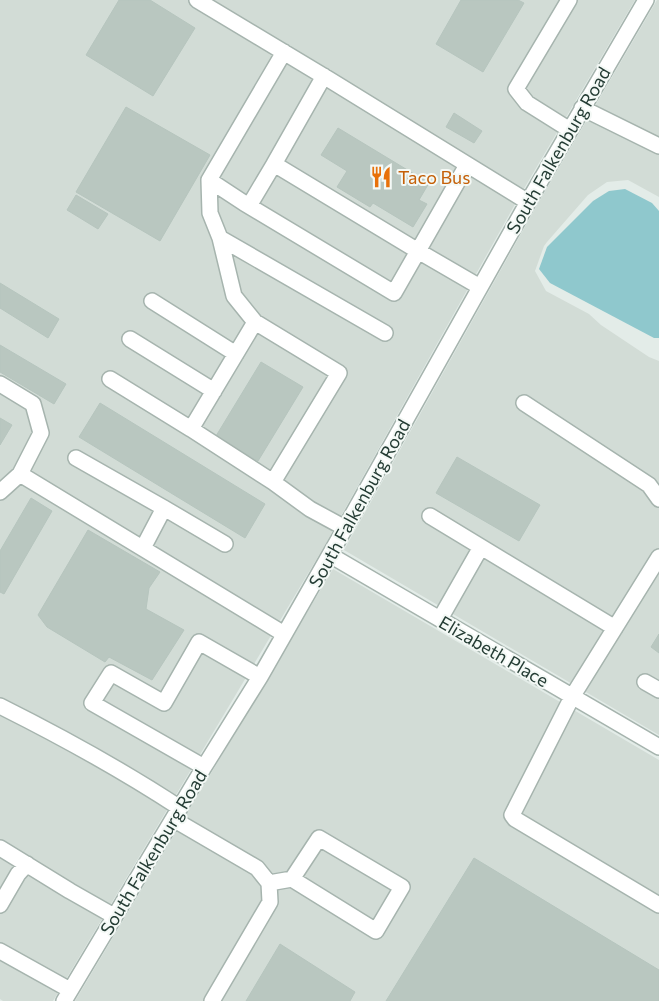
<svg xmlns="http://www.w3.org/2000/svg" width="659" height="1001" font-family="Commissioner,sans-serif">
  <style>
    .built { fill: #d2dcd6 }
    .water { fill: #8fc8cd }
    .building { fill: #b9c7c0; stroke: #b6c5be }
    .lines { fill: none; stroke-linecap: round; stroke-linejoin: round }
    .minor-casing { stroke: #a6b4ae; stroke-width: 18 }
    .minor { stroke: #fff; stroke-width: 15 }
    .labels { text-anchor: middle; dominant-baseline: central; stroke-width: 4; stroke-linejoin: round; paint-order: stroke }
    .street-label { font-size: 18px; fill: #243c34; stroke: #f4f9f6 }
    .food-label { font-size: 18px; fill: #c56008; stroke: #f4f9f6; text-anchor: start }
  </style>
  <rect width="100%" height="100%" fill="#e3ece8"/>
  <path class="built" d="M0,0h635l-116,197 -197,353 -269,451h-50l-3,-2z
    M657,0h2v197l-31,-17 -21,2 -19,13 -41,47 -3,4 -9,25 11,20 43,23 12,11 48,32 10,4v374l-315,-185 192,-343z
    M333,569l326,191v241h-584z"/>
  <path class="water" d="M625,189l27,14 7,8v127h-5l-104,-55 -11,-14 8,-22 46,-46 16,-10z"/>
  <path class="building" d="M119,0h31l45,28 -42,68 -67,-41z
    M461,0h57l6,3 -41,69 -47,-28z
    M126,107l84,48 -50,86 -84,-49z
    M454,113l28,18 -8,12 -28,-16z
    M338,128l91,55 -10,17 8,4 -14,23 -40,-24 -3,4 -33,-20 10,-16 -26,-16z
    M76,195l32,19 -10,15 -31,-19z
    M0,283l59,36 -11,19 -48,-30z
    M0,345l66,39 -12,20 -54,-32z
    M261,362l42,25 -45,74 -42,-25z
    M100,403l165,101 -20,34 -166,-101z
    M0,418l12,7 -12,20z
    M457,457l83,48 -21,36 -83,-48z
    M31,498l21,13 -48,83 -4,-2v-41z
    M88,530l72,42 -11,16 -3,21 38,21 -32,50 -43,-23 -4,5 -58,-35 -9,-12z
    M659,634v19l-8,-6z
    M474,858l185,112v31h-273z
    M280,944l75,48 -5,9h-104z"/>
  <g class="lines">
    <g class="minor-casing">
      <path id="minor" d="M197,0l133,80 198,122
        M569,0l-53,89 11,14 43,27
        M284,52l-75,128 35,23 150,90 24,-42 -144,-87 50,-88
        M582,108l77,38
        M467,165l-49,86 62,36
        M209,180l1,33 10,25 14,58 21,26
        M249,206l25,-42
        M220,238l165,95
        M152,301l84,53
        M130,339l84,52
        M110,379l81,50
        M0,384l33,20 8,29 -21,41 -20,18
        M524,403l125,82 10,14
        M76,458l88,50 61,36
        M20,474l264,160
        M273,482l-82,-53 64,-107 84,51 -66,109 37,27 35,19
        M430,516l185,112
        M143,548l21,-40
        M330,555l329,192
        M659,557l-87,140 -60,118 3,4 144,86
        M440,619l41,-72
        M645,682l14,8
        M0,706c62,31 122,64 180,102
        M204,767l-112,-64 19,-30 53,30 35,-61 61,35
        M173,819l84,49 12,15 1,19 -58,99
        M0,848l70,43 44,25
        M269,883l23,-4 84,52 26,-44 -83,-49 -27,41
        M0,905l18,-31 9,-10
        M0,951l70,39
        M64,1001l140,-234 56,-90 85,-149 183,-326 118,-202"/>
    </g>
    <use href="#minor" class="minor"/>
  </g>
  <defs>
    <g id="restaurant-bare" transform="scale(1.725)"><path d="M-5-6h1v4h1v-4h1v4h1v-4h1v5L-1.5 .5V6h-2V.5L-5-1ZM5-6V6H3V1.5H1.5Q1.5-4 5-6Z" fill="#e8710a" stroke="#f4f9f6" stroke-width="2.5" paint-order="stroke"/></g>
  </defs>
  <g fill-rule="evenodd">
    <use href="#restaurant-bare" x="381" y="177"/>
  </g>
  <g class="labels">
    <g class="street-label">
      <text transform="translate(558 150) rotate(-60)">South Falkenburg Road</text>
      <text transform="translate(359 503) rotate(-61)">South Falkenburg Road</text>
      <text transform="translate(494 651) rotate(30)">Elizabeth Place</text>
      <text transform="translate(153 852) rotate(-59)">South Falkenburg Road</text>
    </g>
    <g class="food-label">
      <text x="398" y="177">Taco Bus</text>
    </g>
  </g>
</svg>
